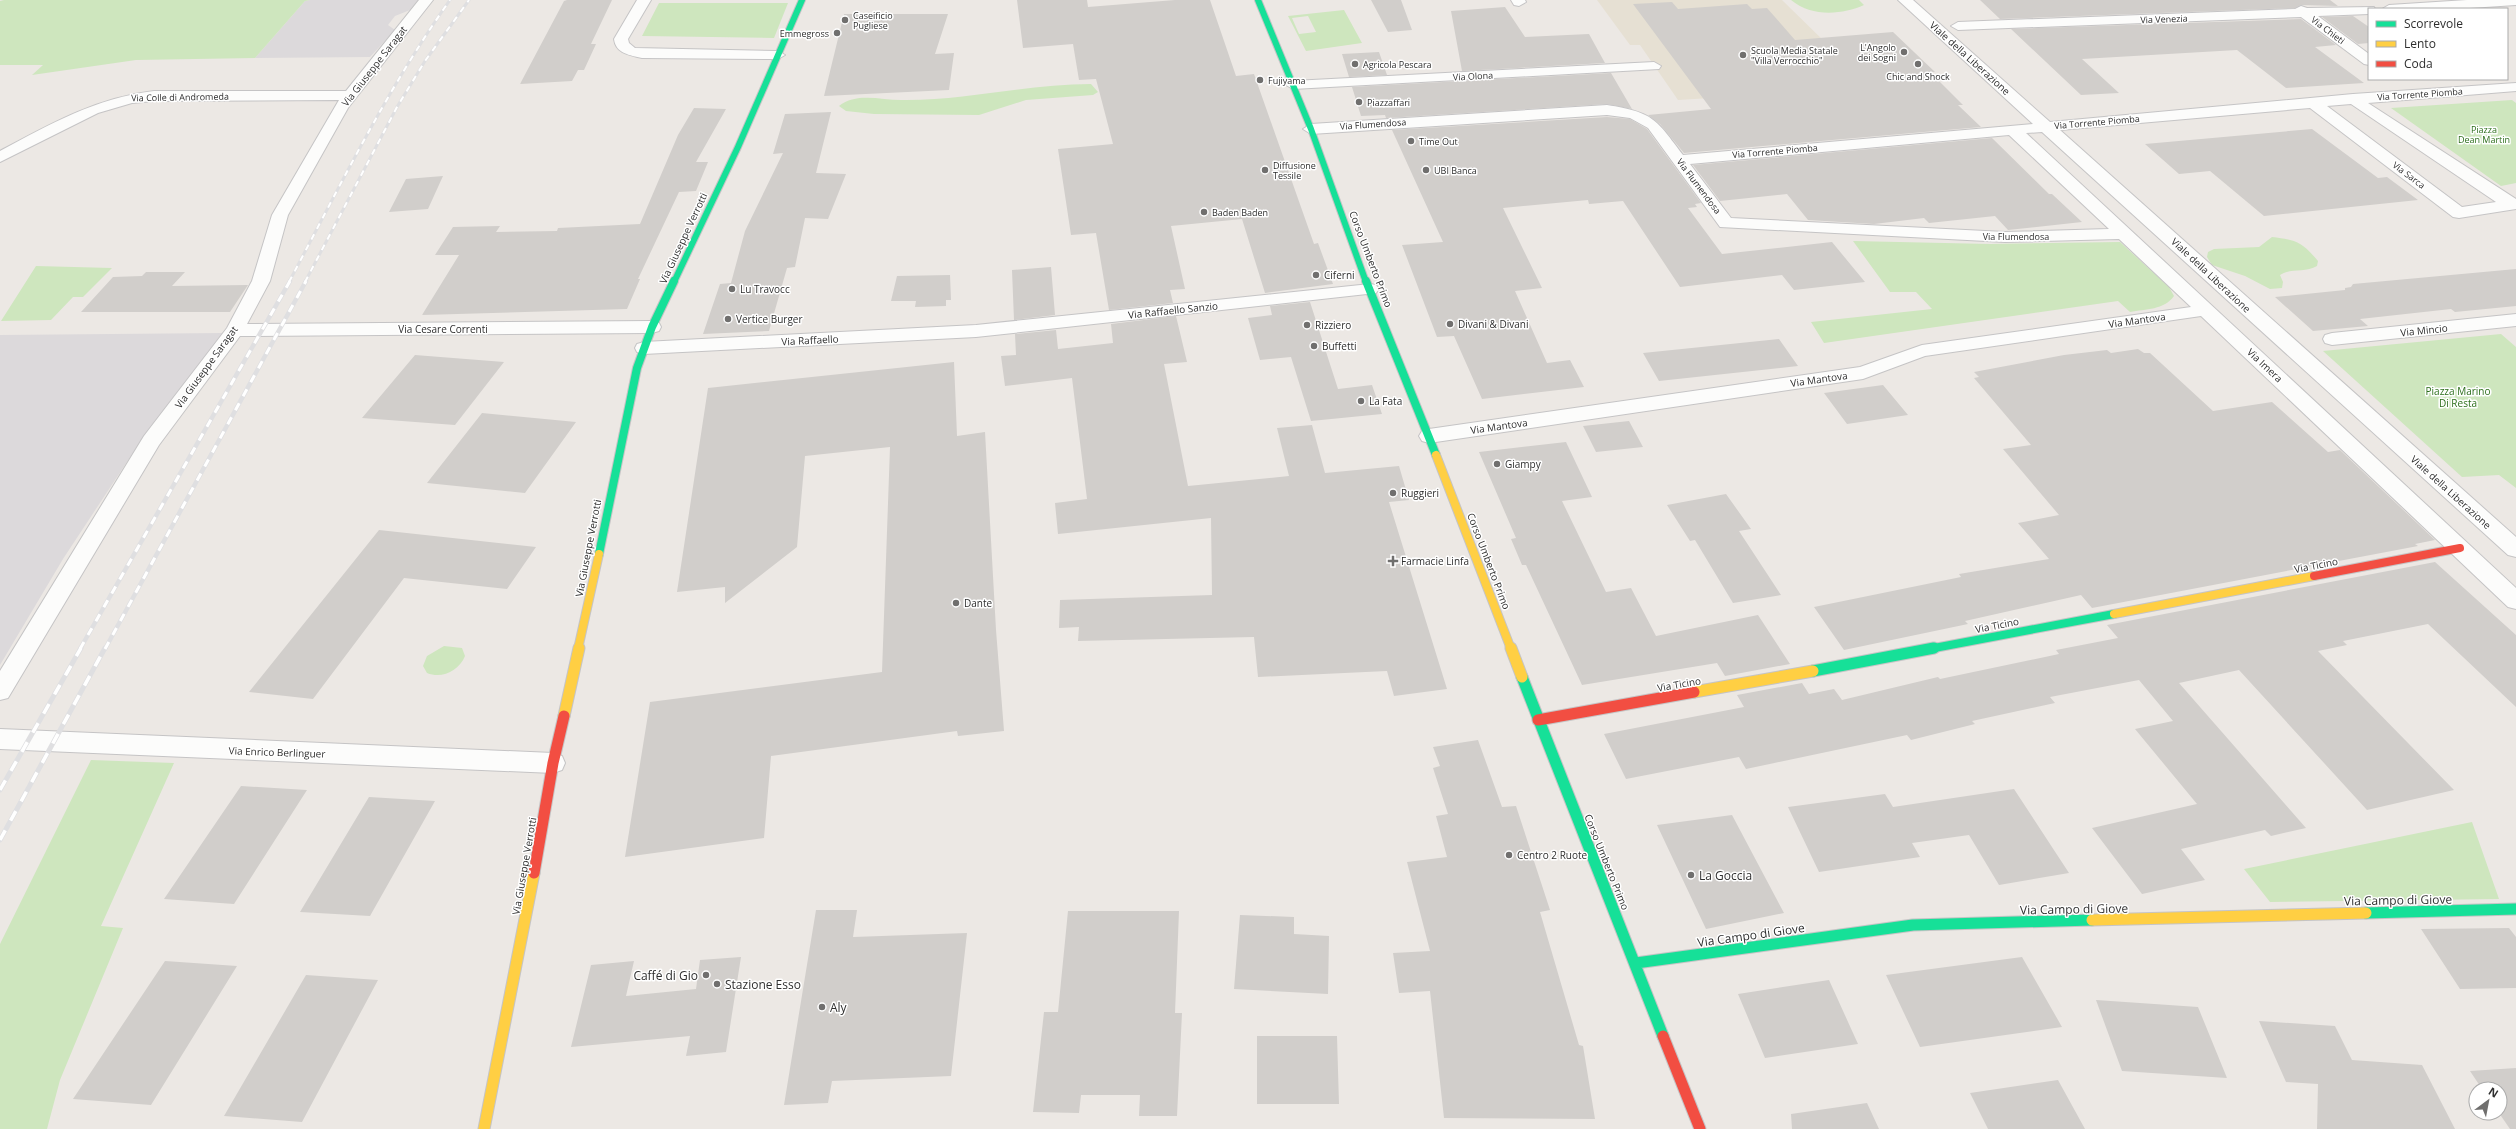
<svg xmlns="http://www.w3.org/2000/svg" width="2516" height="1129" font-family="'Open Sans',sans-serif">
  <style>
    .industrial { fill: #dcd9db }
    .education { fill: #e6e0d3 }
    .green { fill: #cee6be; fill-rule: evenodd }
    .building { fill: #d1cecb }
    .lines { fill: none; stroke-linecap: round; stroke-linejoin: round }
    .street-casing { stroke: #c5c4c5; stroke-width: 2 }
    .fast-far2-casing { stroke: #c5c4c5; stroke-width: 8 }
    .fast-far1-casing { stroke: #c5c4c5; stroke-width: 10 }
    .fast-casing { stroke: #c5c4c5; stroke-width: 13 }
    .slow-far1-casing { stroke: #c5c4c5; stroke-width: 10 }
    .slow-casing { stroke: #c5c4c5; stroke-width: 13 }
    .jam-far1-casing { stroke: #c5c4c5; stroke-width: 10 }
    .jam-casing { stroke: #c5c4c5; stroke-width: 13 }
    .street { fill: #fcfcfb; fill-rule: evenodd }
    .fast-far2 { stroke: #16e098; stroke-width: 6 }
    .fast-far1 { stroke: #16e098; stroke-width: 8 }
    .fast { stroke: #16e098; stroke-width: 11 }
    .slow-far1 { stroke: #ffcf43; stroke-width: 8 }
    .slow { stroke: #ffcf43; stroke-width: 11 }
    .jam-far1 { stroke: #f24e42; stroke-width: 8 }
    .jam { stroke: #f24e42; stroke-width: 11 }
    .rail-far2-casing { stroke: #dfdfe1; stroke-width: 3 }
    .rail-far1-casing { stroke: #dfdfe1; stroke-width: 4.5 }
    .rail-casing { stroke: #dfdfe1; stroke-width: 5 }
    .rail-far2 { stroke: #fff; stroke-width: 2; stroke-dasharray: 6; stroke-linecap: butt }
    .rail-far1 { stroke: #fff; stroke-width: 3; stroke-dasharray: 8; stroke-linecap: butt }
    .rail { stroke: #fff; stroke-width: 3.5; stroke-dasharray: 11; stroke-linecap: butt }
    .poi-dot { fill: #706f6e; stroke: #fff; stroke-width: 1.5 }
    .labels { text-anchor: middle; dominant-baseline: central; stroke-width: 3; stroke-linejoin: round; paint-order: stroke }
    .far-poi-label { font-size: 9px; fill: #2e2e2e; stroke: #fff; text-anchor: start }
    .far-street-label { font-size: 9px; fill: #2e2e2e; stroke: #fff }
    .far-park-label { font-size: 9px; fill: #2c6e1b; stroke: #fff }
    .street-label { font-size: 10px; fill: #2e2e2e; stroke: #fff }
    .poi-label { font-size: 10px; fill: #2e2e2e; stroke: #fff; text-anchor: start }
    .park-label { font-size: 10px; fill: #2c6e1b; stroke: #fff }
    .near-poi-label { font-size: 12px; fill: #2e2e2e; stroke: #fff; text-anchor: start }
    .near-street-label { font-size: 12px; fill: #2e2e2e; stroke: #fff }
  </style>
  <rect width="100%" height="100%" fill="#ece8e4"/>
  <path class="industrial" d="M310,0h109l-9,10 -15,6 -7,9 7,5 -25,27 -115,1 50,-57z
    M224,333l-76,97 -85,129 -63,106v-330z"/>
  <path class="education" d="M1597,0h185l90,88 -194,12 -38,-55h-10z"/>
  <path class="green" d="M4,0h306l-5,1 -50,57 -119,2 -104,15 11,-10h-43v-64z
    M1791,0h68l5,5c-22,10 -53,12 -73,-5z
    M659,3h129l-14,35 -132,-2z
    M1344,10l18,33 -56,8 -18,-35zM1308,16l8,16 -17,2 -7,-16z
    M1091,84l7,8 -5,3 -67,5 -47,15 -105,-1 -28,-3 -7,-5c17,-14 42,-6 62,-6 64,1 126,-16 190,-16z
    M2512,100l4,3v80l-15,3 -110,-78z
    M2272,237c24,3 30,5 46,24l-1,5c-12,7 -27,2 -37,9l3,7 -1,6 -12,1 -25,-13 -33,-11 -5,-8 1,-5 6,-3 45,-2z
    M1853,241l137,3 130,-2 49,45 5,9c-10,14 -28,13 -44,16l-12,-11 -294,42 -13,-21 121,-13 -16,-17h-26z
    M36,266l76,2 -29,29h-10l-22,23 -50,1z
    M2501,334l15,13v141l-17,-13 -37,2 -139,-126z
    M444,646l18,2 3,8c-6,15 -23,23 -38,17l-4,-7 4,-10z
    M91,760l83,3 -73,163 22,2 -63,152 -13,49h-47v-185z
    M2472,822l27,77 -229,3 -26,-33z"/>
  <path class="building" d="M567,0h45l-21,44h5l-12,26h-6l-6,11 -52,3 44,-83z
    M1017,0h70l1,7 87,-7h35l26,76 18,-2 60,170 4,-1 15,41 -68,9 -23,-74 -71,7 14,63 -15,1 3,13 -64,7 -13,-77 -25,2 -13,-86 55,-5 -17,-65 -17,1 -6,-36 -50,4z
    M1371,0h30l11,30 -24,2z
    M1980,0h350l8,6 -37,-1 -6,3 -295,11z
    M1672,2l6,7 69,-5 5,5 15,-1 28,32 98,-8 42,40h-5l33,33h-5l23,22 -297,26 -24,-29 -12,-9 63,-6 -78,-105z
    M1505,7l20,30 64,-3 16,29 -143,8 -11,-60z
    M844,14h104l-13,40 19,-1 -5,37 -125,6z
    M2353,16l16,11v16l-11,1 -36,-27z
    M2301,19l35,26 -21,2 49,36 -78,5 -49,-38 -155,9 37,34 -38,2 -70,-66z
    M1379,52l8,23 -38,2 -7,-23z
    M1611,73l21,36 -25,-5 -221,14 -1,-3 -24,1 -9,-29z
    M694,108l32,1 -30,53h12l-12,29 -17,1 -41,87h2l-13,30 -205,6 37,-60h-24l18,-28 47,-1 -4,6 61,-1 1,-3 82,-4 38,-89z
    M831,112l-15,61 30,1 -18,45 -23,-1 -10,49 -8,1 -18,63 -66,3 17,-50 11,-1 14,-52 38,-78 -10,1 12,-40z
    M1607,117l23,2 17,10 54,74 -6,1 2,3 -9,1 34,46 110,-12 33,40 -71,8 -12,-15 -102,12 -57,-86 -34,3 -1,-4 -85,8 39,80 -27,3 32,72 23,-3 14,27 -102,12 -28,-63 -17,1 -35,-92 41,-3 -51,-112z
    M2312,129l66,49 9,-1 31,23 -154,16 -54,-45 -31,3 -34,-30z
    M1992,138l57,56h3l30,28 -74,8 -13,-14 -66,7 -5,-5 -50,6 -66,-4 -21,-26 -67,7 -27,-36z
    M443,176l-15,33 -39,3 17,-33z
    M1051,267l4,48 -41,5 -2,-50z
    M2516,269v37l-61,6 -4,-3 -91,10 8,7 -55,5 -38,-34 70,-7v-2l6,-1 2,-3z
    M146,272h39l-13,14 76,-1 -18,27h-149l32,-35 29,-1z
    M950,275l1,25h-5v6l-31,1 1,-6h-25l6,-25z
    M1310,302l28,87 34,-4 10,29 -71,7 -20,-64 -31,3 -12,-42 24,-3 -2,-9z
    M1176,316l11,46 -23,2 24,122 101,-10 -12,-48 35,-3 13,48 74,-7 10,34 -20,2 58,187 -53,7 -7,-25 -129,6 -4,-40 -176,4 1,-14 -20,1 1,-28 152,-5 -1,-77 -153,16 -3,-31 32,-4 -15,-121 -67,8 -4,-30 15,-1 -1,-21 41,-4 2,19 55,-6 -2,-19z
    M1779,339l19,27 -139,15 -16,-28z
    M2138,349l6,4h6l63,58 59,-9 56,50 12,-2 95,90 -20,4 3,2 -326,62 -11,-13 -116,26 3,3 -124,26 -30,-43 147,-30 -2,-3 90,-15 -31,-36 41,-8 -56,-66 28,-4 -57,-67 5,-1 -5,-5 90,-17 43,-5 4,3z
    M415,355l89,7 -49,63 -93,-7z
    M954,362l3,74 28,-4 11,198 8,101 -46,5 -1,-5 -186,25 -7,82 -139,19 25,-155 232,-30 8,-225 -85,9 -8,91 -72,56v-16l-48,5 31,-204z
    M1883,385l25,30 -61,9 -23,-31z
    M482,413l94,9 -51,71 -98,-10z
    M1629,421l14,26 -47,5 -13,-26z
    M1566,442l26,55 -30,4 44,91 25,-4 25,48 102,-21 32,49 -65,12 -8,-13 -135,22 -56,-120h-4l-11,-26 5,-1 -37,-86z
    M1726,494l25,35 -12,2 42,64 -48,8 -38,-63 -5,1 -23,-36z
    M379,530l157,17 -29,42 -103,-11 -91,121 -64,-7z
    M2435,562l81,73v72l-88,-83 -85,17 4,4 -29,6 136,139 -87,20 -128,-140 -60,13 127,145 -35,8 -6,-6 -84,19 24,31 -63,14 -50,-66 105,-24 -62,-75 38,-8 -34,-41 -89,17 5,6 -83,18 3,3 -64,16 -4,-5 -161,34 -7,-12 -113,22 -22,-45 140,-27 -7,-12 65,-12 7,11 25,-5 8,11 96,-23 2,2 119,-25 -3,-4 62,-12 -11,-13z
    M1478,740l24,67 14,-1 34,104 -10,2 39,133 4,1 12,73 -151,-1 -14,-127 -31,2 -6,-40 37,-2 -23,-89 40,-5 -11,-41 12,-2 -15,-46 7,-2 -7,-19z
    M241,786l66,4 -73,114 -70,-5z
    M2014,789l55,84 -70,12 -30,-50 -57,8 8,14 -101,15 -31,-65 97,-13 8,13z
    M369,797l66,4 -65,115 -70,-4z
    M1732,815l52,98 -78,16 -49,-104z
    M816,910h41l-4,27 114,-4 -16,143 -119,5 -4,22 -44,2z
    M1068,911h111l-4,102h7l-5,103h-38l1,-21h-59l-2,18 -46,-1 11,-100h14z
    M1240,915l54,2v17l35,2 -1,58 -94,-5z
    M2509,928l7,9v51l-56,1 -39,-60z
    M741,957l-15,95 -40,4 4,-20 -119,11 20,-82 43,-4 -8,35 70,-7 4,-29z
    M2022,957l40,70 -142,20 -34,-72z
    M165,961l72,5 -86,139 -78,-6z
    M306,975l72,5 -76,142 -78,-6z
    M1829,980l29,64 -93,14 -27,-64z
    M2096,1000l102,7 29,71 -105,-7z
    M2259,1021l76,5 17,34 70,5 33,64h-138l1,-45 -32,-2z
    M1257,1036h80l2,68h-82z
    M2516,1068v61h-6l-11,-16 1,-24h-18l-12,-18z
    M2058,1080l27,49h-97l-18,-36z
    M1867,1103l12,26h-87l-1,-15z"/>
  <g class="lines">
    <g class="street-casing">
      <path id="street" d="M419,0h14l-85,108 -60,107 -18,66 -23,43 405,-3 7,2 2,4 -2,4 -7,2 -412,3 -81,109 -151,253 -8,2v-29l144,-235 83,-108 25,-47 20,-66 67,-115 -185,1 -22,2 -34,10 -98,49v-11c50,-27 96,-53 154,-60h192z
        M637,0h14l-23,39 1,4 6,5 143,3 7,4 -7,4 -136,-1c-12,-3 -26,-4 -28,-19z
        M1511,0h14l1,2 -7,4 -5,-1z
        M1898,0h15l137,122 303,-28 163,-11v8l-148,12 148,96v10l-57,9 -6,-1 -143,-109 -250,22 456,407v20l-8,-2 -466,-423 -16,1 490,455v21l-8,-2 -307,-291 -276,40 -62,23 -434,64 -7,-2 -3,-5 3,-5 7,-2 431,-62 62,-22 269,-38 -72,-68 -114,3 -285,-15 -72,-99 -18,-10 -23,-3 -296,19 -8,-5 8,-5 296,-19c46,7 49,14 76,50l350,-31zM2351,104l145,98 -34,5 -135,-101zM2009,135l100,94 -104,3 -274,-14 -41,-54z
        M2467,0h49v5l-62,4h-72l7,-4z
        M2301,6l6,2 67,-1 1,2h-6v5l-51,2 51,38v11l-5,-1 -63,-47 -343,13 -7,-4 7,-4 337,-13z
        M1654,62l7,4 -2,3 -366,20 -7,-4 7,-4z
        M1370,284l6,1 3,4 -3,4 -400,44 -332,17 -7,-2 -2,-4 2,-4 7,-2 332,-17z
        M2516,314v12l-184,19 -7,-2 -2,-4 2,-4 7,-2z
        M0,729l553,24 9,3 3,7 -3,7 -9,3 -553,-24z"/>
    </g>
    <g class="fast-far2-casing">
      <path id="fast-far2" d="M1258,0l53,129 55,153
        M674,282l64,-135 64,-147"/>
    </g>
    <g class="fast-far1-casing">
      <path id="fast-far1" d="M1366,281l70,174
        M599,554l38,-186 15,-41 22,-46
        M1929,649l185,-35"/>
    </g>
    <g class="fast-casing">
      <path id="fast" d="M1813,671l121,-23
        M1522,677l141,359
        M2366,913l150,-4
        M1636,963l277,-38 179,-5"/>
    </g>
    <g class="slow-far1-casing">
      <path id="slow-far1" d="M1436,455l75,194
        M2114,614l200,-38
        M578,649l21,-95"/>
    </g>
    <g class="slow-casing">
      <path id="slow" d="M1511,648l11,29
        M1694,692l119,-21
        M564,716l15,-68
        M2092,920l274,-7
        M484,1129l50,-256"/>
    </g>
    <g class="jam-far1-casing">
      <path id="jam-far1" d="M2314,576l146,-28"/>
    </g>
    <g class="jam-casing">
      <path id="jam" d="M1538,720l156,-28
        M534,873l19,-110 11,-47
        M1663,1036l37,93"/>
    </g>
    <use href="#street" class="street"/>
    <use href="#fast-far2" class="fast-far2"/>
    <use href="#fast-far1" class="fast-far1"/>
    <use href="#fast" class="fast"/>
    <use href="#slow-far1" class="slow-far1"/>
    <use href="#slow" class="slow"/>
    <use href="#jam-far1" class="jam-far1"/>
    <use href="#jam" class="jam"/>
    <g class="rail-far2-casing">
      <path id="rail-far2" d="M289,282c51,-96 98,-193 161,-282
        M305,282l92,-175 28,-46 44,-61"/>
    </g>
    <g class="rail-far1-casing">
      <path id="rail-far1" d="M80,649l210,-368
        M105,649l201,-368"/>
    </g>
    <g class="rail-casing">
      <path id="rail" d="M0,790l81,-142
        M0,840l105,-192"/>
    </g>
    <use href="#rail-far2" class="rail-far2"/>
    <use href="#rail-far1" class="rail-far1"/>
    <use href="#rail" class="rail"/>
  </g>
  <g class="poi-dot">
    <circle cx="845" cy="20" r="4"/>
    <circle cx="837" cy="33" r="4"/>
    <circle cx="1904" cy="52" r="4"/>
    <circle cx="1743" cy="55" r="4"/>
    <circle cx="1355" cy="64" r="4"/>
    <circle cx="1918" cy="64" r="4"/>
    <circle cx="1260" cy="80" r="4"/>
    <circle cx="1359" cy="102" r="4"/>
    <circle cx="1411" cy="141" r="4"/>
    <circle cx="1265" cy="170" r="4"/>
    <circle cx="1426" cy="170" r="4"/>
    <circle cx="1204" cy="212" r="4"/>
    <circle cx="1316" cy="275" r="4"/>
    <circle cx="732" cy="289" r="4"/>
    <circle cx="728" cy="319" r="4"/>
    <circle cx="1450" cy="324" r="4"/>
    <circle cx="1307" cy="325" r="4"/>
    <circle cx="1314" cy="346" r="4"/>
    <circle cx="1361" cy="401" r="4"/>
    <circle cx="1497" cy="464" r="4"/>
    <circle cx="1393" cy="493" r="4"/>
    <path d="M1391 555h4v4h4v4h-4v4h-4v-4h-4v-4h4z"/>
    <circle cx="956" cy="603" r="4"/>
    <circle cx="1509" cy="855" r="4"/>
    <circle cx="1691" cy="875" r="4"/>
    <circle cx="706" cy="975" r="4"/>
    <circle cx="717" cy="984" r="4"/>
    <circle cx="822" cy="1007" r="4"/>
  </g>
  <g class="labels">
    <g class="far-poi-label">
      <text x="853" y="15">Caseificio<tspan x="853" dy="10">Pugliese</tspan></text>
      <text x="829" y="33" text-anchor="end">Emmegross</text>
      <text x="1896" y="47" text-anchor="end">L'Angolo<tspan x="1896" dy="10">dei Sogni</tspan></text>
      <text x="1751" y="50">Scuola Media Statale<tspan x="1751" dy="10">"Villa Verrocchio"</tspan></text>
      <text x="1363" y="64">Agricola Pescara</text>
      <text x="1918" y="76" text-anchor="middle">Chic and Shock</text>
      <text x="1268" y="80">Fujiyama</text>
      <text x="1367" y="102">Piazzaffari</text>
      <text x="1419" y="141">Time Out</text>
      <text x="1273" y="165">Diffusione<tspan x="1273" dy="10">Tessile</tspan></text>
      <text x="1434" y="170">UBI Banca</text>
      <text x="1212" y="212">Baden Baden</text>
    </g>
    <g class="far-street-label">
      <text transform="translate(2164 19) rotate(-2)">Via Venezia</text>
      <text transform="translate(2328 30) rotate(37)">Via Chieti</text>
      <text transform="translate(1473 76) rotate(-3)">Via Olona</text>
      <text transform="translate(2420 94) rotate(-4)">Via Torrente Piomba</text>
      <text transform="translate(180 97) rotate(-1)">Via Colle di Andromeda</text>
      <text transform="translate(2097 122) rotate(-5)">Via Torrente Piomba</text>
      <text transform="translate(1373 124) rotate(-4)">Via Flumendosa</text>
      <text transform="translate(1775 151) rotate(-5)">Via Torrente Piomba</text>
      <text transform="translate(2409 175) rotate(37)">Via Sarca</text>
      <text transform="translate(1699 186) rotate(53)">Via Flumendosa</text>
      <text x="2016" y="236">Via Flumendosa</text>
    </g>
    <g class="far-park-label">
      <text x="2484" y="129">Piazza<tspan x="2484" dy="10">Dean Martin</tspan></text>
    </g>
    <g class="street-label">
      <text transform="translate(1970 58) rotate(42)">Viale della Liberazione</text>
      <text transform="translate(374 66) rotate(-52)">Via Giuseppe Saragat</text>
      <text transform="translate(683 238) rotate(-65)">Via Giuseppe Verrotti</text>
      <text transform="translate(1371 259) rotate(69)">Corso Umberto Primo</text>
      <text transform="translate(2211 275) rotate(43)">Viale della Liberazione</text>
      <text transform="translate(1173 310) rotate(-6)">Via Raffaello Sanzio</text>
      <text transform="translate(2137 320) rotate(-8)">Via Mantova</text>
      <text x="443" y="329">Via Cesare Correnti</text>
      <text transform="translate(2424 330) rotate(-6)">Via Mincio</text>
      <text transform="translate(810 340) rotate(-3)">Via Raffaello</text>
      <text transform="translate(2265 365) rotate(43)">Via Imera</text>
      <text transform="translate(206 367) rotate(-54)">Via Giuseppe Saragat</text>
      <text transform="translate(1819 379) rotate(-8)">Via Mantova</text>
      <text transform="translate(1499 426) rotate(-8)">Via Mantova</text>
      <text transform="translate(2451 492) rotate(42)">Viale della Liberazione</text>
      <text transform="translate(588 548) rotate(-79)">Via Giuseppe Verrotti</text>
      <text transform="translate(1489 561) rotate(69)">Corso Umberto Primo</text>
      <text transform="translate(2316 565) rotate(-11)">Via Ticino</text>
      <text transform="translate(1997 625) rotate(-11)">Via Ticino</text>
      <text transform="translate(1679 684) rotate(-10)">Via Ticino</text>
      <text transform="translate(277 752) rotate(2)">Via Enrico Berlinguer</text>
      <text transform="translate(1607 862) rotate(68)">Corso Umberto Primo</text>
      <text transform="translate(524 866) rotate(-80)">Via Giuseppe Verrotti</text>
    </g>
    <g class="poi-label">
      <text x="1324" y="275">Ciferni</text>
      <text x="740" y="289">Lu Travocc</text>
      <text x="736" y="319">Vertice Burger</text>
      <text x="1458" y="324">Divani &amp; Divani</text>
      <text x="1315" y="325">Rizziero</text>
      <text x="1322" y="346">Buffetti</text>
      <text x="1369" y="401">La Fata</text>
      <text x="1505" y="464">Giampy</text>
      <text x="1401" y="493">Ruggieri</text>
      <text x="1401" y="561">Farmacie Linfa</text>
      <text x="964" y="603">Dante</text>
      <text x="1517" y="855">Centro 2 Ruote</text>
    </g>
    <g class="park-label">
      <text x="2458" y="391">Piazza Marino<tspan x="2458" dy="12">Di Resta</tspan></text>
    </g>
    <g class="near-poi-label">
      <text x="1699" y="875">La Goccia</text>
      <text x="698" y="975" text-anchor="end">Caffé di Gio</text>
      <text x="725" y="984">Stazione Esso</text>
      <text x="830" y="1007">Aly</text>
    </g>
    <g class="near-street-label">
      <text transform="translate(2398 900) rotate(-1)">Via Campo di Giove</text>
      <text transform="translate(2074 909) rotate(-1)">Via Campo di Giove</text>
      <text transform="translate(1751 935) rotate(-8)">Via Campo di Giove</text>
    </g>
  </g>
  <rect x="2368" y="8" width="140" height="72" fill="#ffffff" stroke="#ababab"/>
  <rect x="2376" y="21" width="20" height="6" fill="#16e098" stroke="#ababab"/>
  <text x="2404" y="28" font-size="12" fill="#2e2e2e">Scorrevole</text>
  <rect x="2376" y="41" width="20" height="6" fill="#ffcf43" stroke="#ababab"/>
  <text x="2404" y="48" font-size="12" fill="#2e2e2e">Lento</text>
  <rect x="2376" y="61" width="20" height="6" fill="#f24e42" stroke="#ababab"/>
  <text x="2404" y="68" font-size="12" fill="#2e2e2e">Coda</text>
  <g transform="translate(2488 1101) rotate(32)"><circle r="19" fill="#ffffff" stroke="#ababab"/>
  <path d="M0-3L7 15L0 10L-7 15Z" fill="#706f6e"/>
  <text y="-6" font-size="11" font-weight="bold" text-anchor="middle" fill="#2e2e2e">N</text>
  </g>
</svg>
